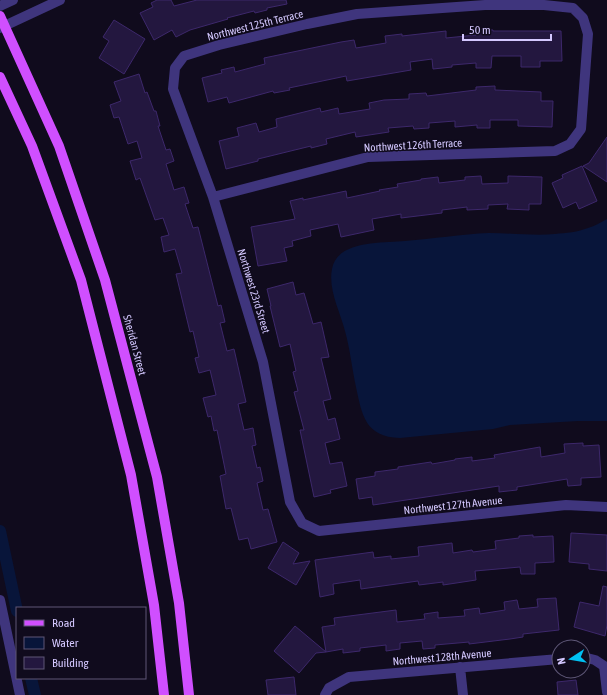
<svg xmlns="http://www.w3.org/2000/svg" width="607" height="695" font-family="'Asap Condensed',sans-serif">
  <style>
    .water { fill: #08153a }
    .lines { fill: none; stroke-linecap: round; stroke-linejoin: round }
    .canal { stroke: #08153a; stroke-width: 12 }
    .building { fill: #23173f; stroke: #3d286b }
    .minor { stroke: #3f357d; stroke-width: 10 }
    .major { stroke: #d04fff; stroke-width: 10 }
    .labels { text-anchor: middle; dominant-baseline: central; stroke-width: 3; stroke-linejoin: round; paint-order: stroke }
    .street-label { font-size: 11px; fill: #d4c8ff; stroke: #100b1d }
  </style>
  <rect width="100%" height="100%" fill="#100b1d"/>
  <path class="water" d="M607,219v202h-29l-68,4 -17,4 -93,9c-35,-1 -38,-23 -44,-51 -4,-19 -6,-38 -11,-56 -5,-20 -17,-41 -13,-62 5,-29 51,-26 73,-28 28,-2 56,-7 84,-8 22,0 45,3 66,1 11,-1 23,-2 33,-6 7,-2 13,-6 19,-9z"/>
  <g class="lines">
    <path class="canal" d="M0,531l17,80
      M31,678l4,17"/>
  </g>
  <path class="building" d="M157,0h14l3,6 23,-6h89l1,4 -20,4v2l-12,3 -1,-2 -27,7 1,1 -38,11 -14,7 -4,-7 -18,10 -14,-27 13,-6 -2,-4z
    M114,20l31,19 -21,35 -25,-16 10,-17 -6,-4z
    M476,29l17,1v1h68l1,30h-22v6h-19v-11h-29l-1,12h-15v-5l-24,2v2l-19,2 -1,-10 -22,3 1,8 -64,11 -1,-5 -57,12 1,2 -16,3 -1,-2 -44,12 -2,-6 -19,5 -6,-24 20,-5 -1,-3 13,-3 1,5 30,-8 -1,-6 77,-16 13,-2 2,8 30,-5 -1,-7 17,-2v2l44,-5v7l30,-3z
    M139,74l6,19 2,-1 7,19h2l4,15h-2l8,24 4,-1 4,12 -8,3 8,26 10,-3 5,16 -4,1 8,24 5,-1 20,79 3,-1 4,17 -5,1 7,28 7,-2 12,53 -8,2 6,26 9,-2 3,17 -4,1 5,22 3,-1 3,14 -6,2 6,27 5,-1 9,33 -26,7 -3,-11 -9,2 -8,-32 -5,1 -6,-33 6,-2 -9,-44 -3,1 -3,-15 -3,1 -5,-19 13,-3 -6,-25 -11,3 -4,-15 4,-1 -6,-26 -3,1 -14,-58 6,-1 -7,-24 -11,3 -3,-15 8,-2 -6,-17 -8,2 -15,-42 -4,2 -6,-19 12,-3 -5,-17 -9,3 -9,-27 -5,1 -4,-13 11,-4 -7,-19z
    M495,86v4l46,2v9h12l-1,26 -34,-1v-6h-28v8h-13v-3l-22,2v-6l-26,2v5l-15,1 -1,-3 -25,2 1,4 -33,5 -1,-5 -29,7 1,5 -16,4v-2l-53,13v2l-32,8 -7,-28 20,-5 -2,-8 19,-5 3,9 18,-5 -1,-8 44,-11 1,4 17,-4 1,6 31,-5 -1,-6 15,-3 25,-1v-5l17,-1 1,3 49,-6v-3z
    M607,137v45l-24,-16 6,-3z
    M582,166l15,35 -18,8 -3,-7 -13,6 -11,-25 11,-5 -1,-3z
    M481,176l1,8 26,-1v-7l34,1 -1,27h-12v6l-22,-1 1,-5 -20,1v4l-21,1v-3l-25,3v3l-41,5v-4l-29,5 2,11 -33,7 -3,-13 -28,6 1,6 -19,5 1,5 -9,2 3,13 -29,5 -7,-39 44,-8 -5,-18 13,-3v2l43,-9 1,7 33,-7 -1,-1 19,-3 -1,-3 24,-4v-1l17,-2 1,6 26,-3v-3z
    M293,282l3,13 8,-2 9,31 8,-2 8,35 -8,1 10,41 -8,2 5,19 7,-2 5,21 -15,4 5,21 12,-2 5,24 -17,4 1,3 -17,4 -14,-67h4l-10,-38 4,-1 -5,-19 3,-1 -6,-27 -10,3 -10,-41h1l-4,-17z
    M583,443v3l16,-1 2,32 -20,1v7l-13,1 -1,-7 -50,8v3l-18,2v-6l-126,19 -1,-8 -13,2 -3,-20 19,-3v-4l23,-3v-2l33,-5 1,2 23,-4v-1l17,-2v4l23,-3 -1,-3 46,-8 1,10 24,-4 -1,-9z
    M571,533l36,2v36l-18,-2v-5l-20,-2z
    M533,535v2l20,-1 1,26 -19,1v11h-14l-1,-7 -45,4 1,9 -33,5v-3l-24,3 -1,-4 -57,8 -1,-9 -27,4 1,10 -14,3 -5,-37 58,-8 1,6 17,-2v3l28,-3 -1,-9 34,-4 1,10 19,-3 1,2 23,-3 -1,-8 24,-3v-2z
    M283,542l16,11 -6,11 17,-3 -14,24 -28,-17z
    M603,586l4,1v38l-2,11 -31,-9 6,-25 19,4z
    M556,598l3,32 -36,4v3l-13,2 -41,5v-2l-34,3v3l-12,1 -1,-8 -22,2v6l-14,2v-6l-26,3v3l-17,2v-4l-17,3 -4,-25 13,-2 -1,-7 62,-8 1,12 28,-3 -1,-5 14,-2v6l27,-2 -1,-6 15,-2 1,6 25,-4 -1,-8 13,-2 2,9 19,-2 -1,-8z
    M295,626l31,26 -10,1 -17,20 -25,-22z
    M294,677l2,18h-28l-2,-15z
    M576,680l2,15h-20l-1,-13z"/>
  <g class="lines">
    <path class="minor" d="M0,6l13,-6
      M0,28l60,-28
      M213,197l155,-40 187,-6 15,-7 11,-15 7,-95 -5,-16 -10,-10 -29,-3h-59l-128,9 -50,10 -88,21 -35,11 -9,12 -2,21 40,108 50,165 27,140 12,21 17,8 247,-26 41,2
      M0,600l20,95
      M583,657l12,3 9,6 3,26
      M460,667l3,28
      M325,695l4,-7 20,-11 210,-18"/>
    <path class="major" d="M0,16l59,130 46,134 52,197 22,126 10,92
      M0,77l32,69 49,134 50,195 23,130 10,90"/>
  </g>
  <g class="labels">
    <g class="street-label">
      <text transform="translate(255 25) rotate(-14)">Northwest 125th Terrace</text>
      <text transform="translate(413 145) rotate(-3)">Northwest 126th Terrace</text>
      <text transform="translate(254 291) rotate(73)">Northwest 23rd Street</text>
      <text transform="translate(135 345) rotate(75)">Sheridan Street</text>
      <text transform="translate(453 505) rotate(-6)">Northwest 127th Avenue</text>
      <text transform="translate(442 657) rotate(-5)">Northwest 128th Avenue</text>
    </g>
  </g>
  <rect x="16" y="607" width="130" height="72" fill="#100b1d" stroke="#5e5777"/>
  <rect x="24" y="620" width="20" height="6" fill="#d04fff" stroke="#5e5777"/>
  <text x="52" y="627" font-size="12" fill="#d4c8ff">Road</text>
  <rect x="24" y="637" width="20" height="12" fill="#08153a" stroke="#5e5777"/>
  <text x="52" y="647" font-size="12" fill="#d4c8ff">Water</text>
  <rect x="24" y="657" width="20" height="12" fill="#23173f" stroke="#5e5777"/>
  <text x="52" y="667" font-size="12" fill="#d4c8ff">Building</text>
  <g transform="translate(571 659) rotate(258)"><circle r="19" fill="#100b1d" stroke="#5e5777"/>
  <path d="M0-3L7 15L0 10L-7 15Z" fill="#00c1f3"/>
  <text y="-6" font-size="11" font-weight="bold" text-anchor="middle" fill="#d4c8ff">N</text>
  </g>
  <path d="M463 34v6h88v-6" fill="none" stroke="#d4c8ff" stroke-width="2"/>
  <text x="469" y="34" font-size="12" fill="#d4c8ff" stroke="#100b1d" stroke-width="3" paint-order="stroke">50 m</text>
</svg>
